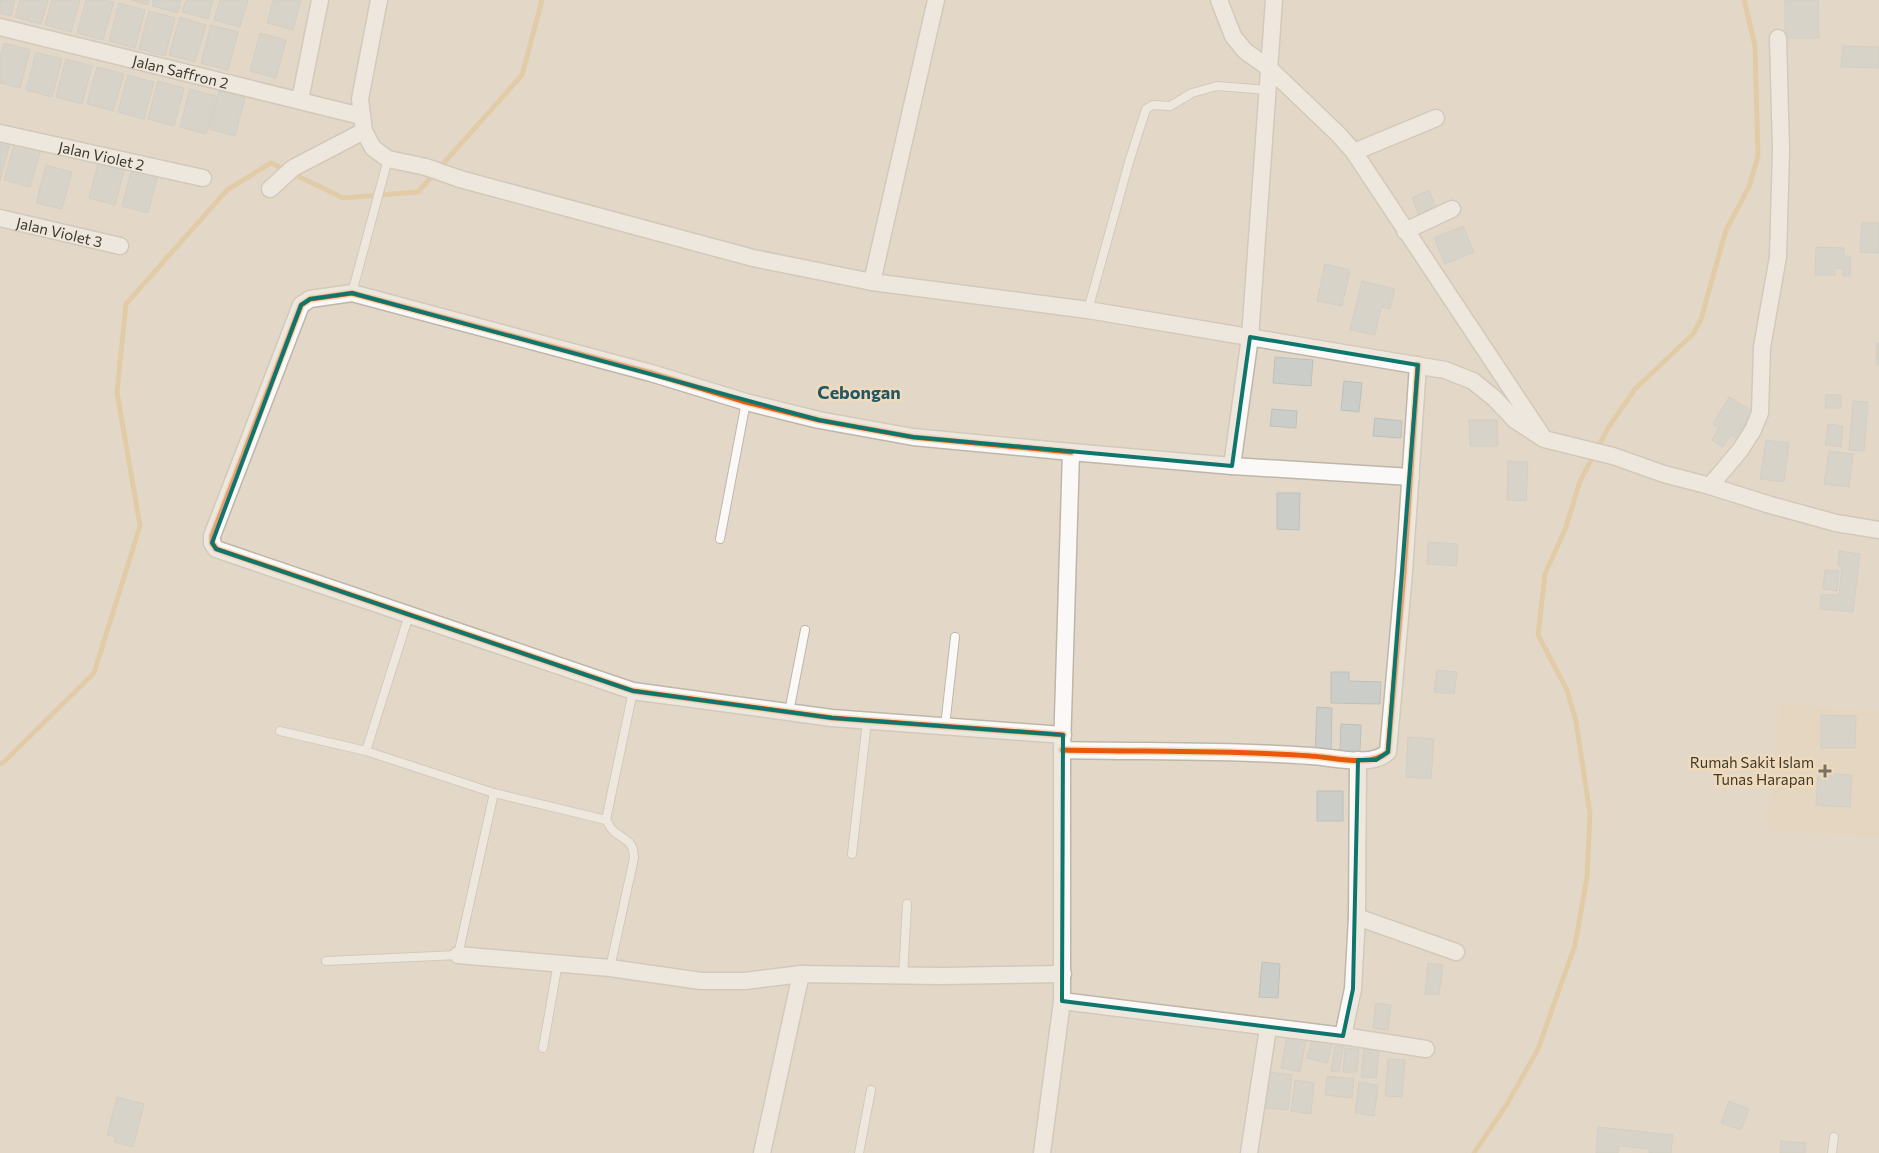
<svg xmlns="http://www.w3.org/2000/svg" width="1879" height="1153" font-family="Commissioner,sans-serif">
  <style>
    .built { fill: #e6d3b8 }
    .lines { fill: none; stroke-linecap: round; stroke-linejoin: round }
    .stream { stroke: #e0bc82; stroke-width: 5 }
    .building { fill: #cacdc8; stroke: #bec0bc }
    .service-casing { stroke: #beb6a9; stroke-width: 10 }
    .minor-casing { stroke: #beb6a9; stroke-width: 19 }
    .service { stroke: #fbf9f7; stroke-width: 8 }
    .minor { stroke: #fbf9f7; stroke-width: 16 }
    .cycleway-casing { stroke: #efdbbc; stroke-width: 8 }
    .cycleway { stroke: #e8590c; stroke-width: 5 }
    .marked { fill: none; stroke: #0f766e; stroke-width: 4; stroke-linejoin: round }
    .poi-dot { fill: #7a7163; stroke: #efdbbc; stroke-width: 2 }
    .labels { text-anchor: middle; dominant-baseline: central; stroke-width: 5; stroke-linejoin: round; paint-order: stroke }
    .street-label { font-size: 15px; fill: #41392c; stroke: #efdbbc }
    .poi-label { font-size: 15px; fill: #41392c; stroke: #efdbbc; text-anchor: end }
    .quarter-label { font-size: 18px; font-weight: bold; fill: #225665; stroke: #efdbbc }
  </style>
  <rect width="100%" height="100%" fill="#e3d8c8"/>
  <path class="built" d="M1779,703l100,8v127l-113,-8z"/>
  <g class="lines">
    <path class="stream" d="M0,764l4,-2 90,-89 46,-147 -23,-134 9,-88 101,-114 44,-27 72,35 75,-6 104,-117 20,-75
      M1474,1153l33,-49 31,-55 37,-104 12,-67 3,-64 -14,-93 -9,-31 -29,-55 7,-61 21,-47 14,-46 28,-53 27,-39 58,-55 8,-15 25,-89 23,-43 9,-31 -3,-110 -11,-46"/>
  </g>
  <path class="building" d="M0,0h15l-4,16 -11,-3z
    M20,0h28l-7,24 -26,-7z
    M52,0h28l-9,32 -26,-7z
    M86,0h19l9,2 -11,38 -26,-7z
    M131,0h18l-1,5z
    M153,0h28l-3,13 -26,-7z
    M186,0h27l-5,19 -26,-7z
    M220,0h28l-8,27 -26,-7z
    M273,0h28l-8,30 -26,-7z
    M1785,0h33l1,38h-34z
    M119,3l26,7 -10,38 -26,-7z
    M149,11l26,7 -10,38 -26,-7z
    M180,17l26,8 -11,37 -26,-7z
    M211,25l27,7 -10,38 -27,-7z
    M260,33l26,7 -10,38 -26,-7z
    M4,43l26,7 -10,38 -20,-5v-25z
    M1843,46l36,1v21l-38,-1z
    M36,52l26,7 -10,38 -26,-7z
    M66,59l26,7 -10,38 -26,-7z
    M97,67l27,7 -11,37 -26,-7z
    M128,75l26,7 -10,37 -26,-7z
    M158,81l26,7 -10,38 -26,-7z
    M190,89l26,7 -10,38 -26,-7z
    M219,91l26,7 -10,38 -26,-7z
    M0,140l10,3 -10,38z
    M15,142l26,7 -11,38 -26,-7z
    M99,160l26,7 -10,38 -26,-7z
    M46,165l26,7 -10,37 -26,-6z
    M132,168l26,7 -10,38 -26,-7z
    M1429,190l7,18 -17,7 -7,-17z
    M1862,223h17v30l-19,-1z
    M1463,226l11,26 -29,12 -11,-26z
    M1816,247l28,1v8h7l-1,20h-7v-7l-8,-1v7h-20z
    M1325,264l25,6 -8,36 -25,-5z
    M1362,281l33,8 -5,20 -9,-2 -6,28 -25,-5z
    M1877,343h2v22l-3,-1z
    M1275,357l38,3 -2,26 -38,-3z
    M1344,381l18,2 -3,29 -18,-2z
    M1826,395h15v13h-16z
    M1729,397l24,14 -17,27 -5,-3 -8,12 -11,-7 7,-12 -6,-4z
    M1853,401l15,1 -4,49 -15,-1z
    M1272,409l25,2 -1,17 -26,-2z
    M1375,418l27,3 -1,17 -28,-2z
    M1469,420h28l1,26h-28z
    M1828,424l15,2 -2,21 -16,-2z
    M1766,440l23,3 -5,39 -24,-3z
    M1829,451l24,3 -4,33 -25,-3z
    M1508,461l20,1 -2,39 -19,-1z
    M1277,493h23l-1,37 -22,-1z
    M1428,542l30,2 -2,22 -29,-2z
    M1839,551l21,3 -7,58 -33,-3 1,-14h18l3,-29h-4z
    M1825,570l14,1 -2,20 -14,-2z
    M1437,670l20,2 -3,22 -20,-2z
    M1331,672h18v9l32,1 -1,22 -49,-1z
    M1317,707l15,1 -1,44 -16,-1z
    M1821,715l35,1 -1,32h-34z
    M1341,724l20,1 -1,27 -20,-1z
    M1408,737l26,2 -3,40 -25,-2z
    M1818,773l34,2 -2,32 -34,-2z
    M1317,791h26v30h-26z
    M1262,962l18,2 -2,34 -19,-1z
    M1428,963l15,2 -4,30 -14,-1z
    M1376,1003l15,2 -3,25 -15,-2z
    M1287,1036l19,3 -6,33 -19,-4z
    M1313,1037l20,5 -6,21 -20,-5z
    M1335,1046l8,1 -4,25 -8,-1z
    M1345,1048l14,1 -2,23h-14z
    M1364,1049l15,2 -3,27 -15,-1z
    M1388,1059l17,1 -3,37 -17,-1z
    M1270,1072l22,3 -4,35 -22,-2z
    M1327,1076l27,3 -2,19 -27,-3z
    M1295,1080l19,3 -3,31 -20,-3z
    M1359,1082l19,3 -4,31 -19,-3z
    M117,1097l27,7 -11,43 -19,-5 1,-5 -8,-2z
    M1729,1101l20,8 -8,21 -20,-7z
    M1598,1127l75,8 -2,18h-22v-4l-30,-3 -1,7h-22z
    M1781,1141l25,2 -1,10h-25z"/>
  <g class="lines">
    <g class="service-casing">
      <path id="service" d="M352,293l36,-134
        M1088,310l41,-148 17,-53 7,-4 17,1 22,-13 25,-7 51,4
        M720,539l26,-137
        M789,712l16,-82
        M945,726l10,-89
        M280,731l86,20 43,-136
        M366,751l128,42 112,27
        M852,854l15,-133
        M326,961l132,-6 36,-162
        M610,968l24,-110c-1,-17 -6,-16 -18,-25 -5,-3 -7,-9 -10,-13l27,-129
        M903,976l4,-72
        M543,1048l15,-85
        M859,1153l12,-63
        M1832,1153l2,-16"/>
    </g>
    <g class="minor-casing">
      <g id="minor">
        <path d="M379,0l-19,99 4,32 9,17 15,11 38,8 34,12 293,79 119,24 216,28 357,60 28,11 21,17 21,22 29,19 69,17 51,18 46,12 57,18 69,19 43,7"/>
        <path d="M1219,0l14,36 12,15 24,17 69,66 16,18 187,282"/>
        <path id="s1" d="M0,27l361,89"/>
        <path d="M300,100l20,-100"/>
        <path id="s2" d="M0,133l203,45"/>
        <path d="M1354,152l82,-34"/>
        <path d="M270,189l23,-21 71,-37"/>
        <path id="s3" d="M0,218l120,28"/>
        <path d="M1405,231l47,-22"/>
        <path d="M872,282l64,-282"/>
        <path d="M1232,466l179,11"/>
        <path d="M1710,486l31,-37 12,-19 7,-17 2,-66 16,-90 3,-107 -3,-112"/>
        <path d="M1063,735l-231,-17 -199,-27 -417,-142 -4,-6v-7l89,-231 9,-6 42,-6 299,80 95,29 73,18 94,17 158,15"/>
        <path d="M1062,750c83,2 166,0 249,6 22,1 60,12 77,-4l16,-180 14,-207"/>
        <path d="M1357,917l99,35"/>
        <path d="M458,955l152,13 91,13h44l56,-7 140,2 122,-2"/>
        <path d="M1062,1001l281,35 10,-47 4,-72 1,-157"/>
        <path d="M1343,1036l83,13"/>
        <path d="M762,1153l39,-179"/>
        <path d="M1042,1153l20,-152v-251l9,-298 161,14 18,-129 24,-337"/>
        <path d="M1249,1153l19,-125"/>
      </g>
    </g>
    <use href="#service" class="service"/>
    <use href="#minor" class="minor"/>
    <g class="cycleway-casing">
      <path id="cycleway" d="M1063,735l-231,-17 -199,-27 -417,-142 -4,-6v-7l89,-231 9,-6 42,-6 299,80 95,29 73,18 94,17 158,15
        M1062,750c83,2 166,0 249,6 22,1 60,12 77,-4l16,-180 14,-207"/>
    </g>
    <use href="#cycleway" class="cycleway"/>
  </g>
  <path d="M0 0H1879V1153H0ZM352,293l467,127 94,17 319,29 18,-129 168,28 -30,387 -12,8h-18l-5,229 -10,47 -281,-35 1,-266 -231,-17 -199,-27 -417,-142 -4,-6 89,-238 9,-6z" fill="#e3d8c8" fill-opacity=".55" fill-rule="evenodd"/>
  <path class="marked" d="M352,293l467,127 94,17 319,29 18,-129 168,28 -30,387 -12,8h-18l-5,229 -10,47 -281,-35 1,-266 -231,-17 -199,-27 -417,-142 -4,-6 89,-238 9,-6z"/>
  <path class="poi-dot" d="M1822.5 763.5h5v5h5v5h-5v5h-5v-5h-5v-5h5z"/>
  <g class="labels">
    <g class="street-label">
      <text stroke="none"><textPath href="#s1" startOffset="186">Jalan Saffron 2</textPath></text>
      <text stroke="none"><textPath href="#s2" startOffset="104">Jalan Violet 2</textPath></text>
      <text stroke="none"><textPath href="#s3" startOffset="61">Jalan Violet 3</textPath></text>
    </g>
    <g class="poi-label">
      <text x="1814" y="762">Rumah Sakit Islam<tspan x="1814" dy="17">Tunas Harapan</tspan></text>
    </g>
    <g class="quarter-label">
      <text x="859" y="392">Cebongan</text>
    </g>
  </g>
</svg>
